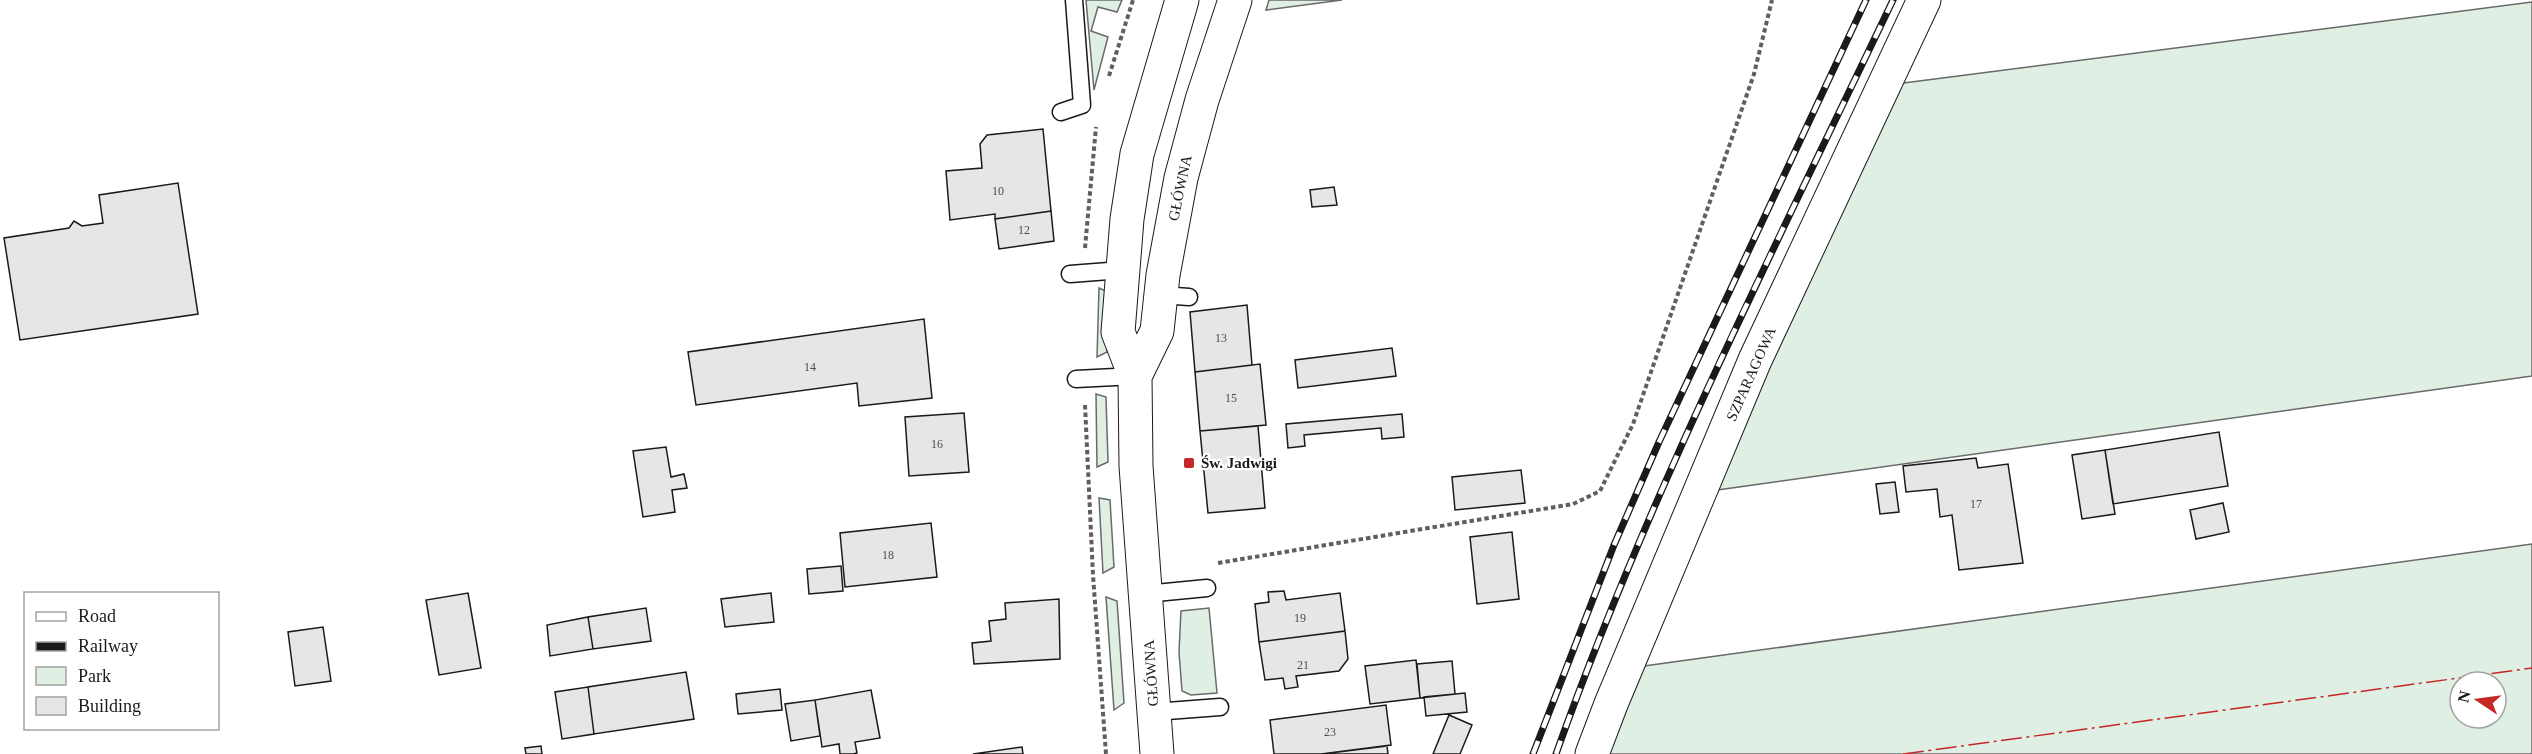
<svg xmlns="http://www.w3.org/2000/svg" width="2532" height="754" font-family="Georgia,serif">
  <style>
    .green { fill: #e0efe3; stroke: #6a6a6a; stroke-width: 1.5; fill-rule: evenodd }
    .building { fill: #e6e6e6; stroke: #1a1a1a; stroke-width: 1.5 }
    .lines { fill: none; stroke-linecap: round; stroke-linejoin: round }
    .lane-casing { stroke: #1a1a1a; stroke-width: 19 }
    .street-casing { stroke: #1a1a1a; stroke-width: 35 }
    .primary-casing { stroke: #1a1a1a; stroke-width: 35 }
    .path { stroke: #5f5f5f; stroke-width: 4; stroke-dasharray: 4.5 3; stroke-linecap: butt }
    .lane { stroke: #fff; stroke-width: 16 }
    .street { stroke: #fff; stroke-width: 33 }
    .primary { stroke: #fff; stroke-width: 33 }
    .rail-casing { stroke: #1a1a1a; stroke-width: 7 }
    .rail { stroke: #fff; stroke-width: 4.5; stroke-dasharray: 14; stroke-linecap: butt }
    .power { stroke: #c62828; stroke-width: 1.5; stroke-dasharray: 21 4.5 3 4.5; stroke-linecap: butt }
    .poi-dot { fill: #c62828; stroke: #fff; stroke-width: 2 }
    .labels { text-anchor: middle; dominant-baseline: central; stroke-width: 4.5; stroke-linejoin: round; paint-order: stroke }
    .number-label { font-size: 12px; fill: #4d4d4d }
    .street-label { font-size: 15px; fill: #1a1a1a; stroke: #fff }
    .poi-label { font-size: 15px; font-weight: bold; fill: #1a1a1a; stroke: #fff; text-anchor: start }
  </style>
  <rect width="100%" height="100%" fill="#fff"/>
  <path class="green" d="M1086,0h36l-5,12 -19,-5 -7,24 17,6 -14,53z
    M1269,0h73l-76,10z
    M2532,2v374l-822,115 186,-407z
    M1099,288l11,5 -3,59 -10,5z
    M1096,394l10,3 2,65 -11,5z
    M1099,498l11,2 4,67 -11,6z
    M2532,544v210h-930l35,-87zM2460,682h36v36h-36z
    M1106,597l11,4 7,102 -10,7z
    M1209,608l8,85 -26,2 -9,-4 -3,-39 2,-41z"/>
  <path class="building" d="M1043,129l8,82 -56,8v-5l-45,6 -4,-49 36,-3 -2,-24 7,-9z
    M178,183l20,131 -178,26 -16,-102 65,-10 5,-7 8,5 21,-3 -4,-28z
    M1334,187l3,18 -25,2 -2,-17z
    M1051,211l3,30 -55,8 -4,-30z
    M1247,305l5,60 -57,7 -5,-60z
    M924,319l8,79 -73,8 -2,-23 -161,22 -8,-53z
    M1392,348l4,28 -98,12 -3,-28z
    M1260,364l6,61 -66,6 -5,-59z
    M964,413l5,59 -60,4 -4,-59z
    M1402,414l2,23 -22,2 -1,-11 -77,7 1,11 -17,2 -2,-24z
    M1258,426l7,82 -57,5 -8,-82z
    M2219,432l9,54 -115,18 -8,-54z
    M666,447l5,30 13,-3 3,14 -15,2 3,22 -32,5 -10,-66z
    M2105,450l10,64 -33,5 -10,-64z
    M1976,458l2,10 30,-4 15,99 -64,7 -7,-55 -12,2 -3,-28 -31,3 -3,-26z
    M1521,470l4,33 -70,7 -3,-33z
    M1895,482l4,30 -19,2 -4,-30z
    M2223,503l6,29 -33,7 -6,-29z
    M931,523l6,54 -92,10 -5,-54z
    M1512,532l7,67 -42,5 -7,-67z
    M841,566l2,25 -34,3 -2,-25z
    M1284,591l2,9 54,-7 5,38 -86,11 -4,-38 14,-2 -1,-10z
    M468,593l13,75 -42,7 -13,-75z
    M771,593l3,29 -49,5 -4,-28z
    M1059,599l1,60 -86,5 -2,-21 19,-2 -2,-20 17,-2 -1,-16z
    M646,608l5,33 -58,8 -5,-32z
    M588,617l5,32 -43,7 -3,-31z
    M323,627l8,54 -36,5 -7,-54z
    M1345,631l3,28 -9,12 -43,5 2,11 -13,2 -2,-11 -18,2 -6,-38z
    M1416,660l4,38 -50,6 -5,-38z
    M1452,661l3,33 -35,4 -3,-34z
    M686,672l8,47 -100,15 -6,-47z
    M588,687l6,47 -32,5 -7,-47z
    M780,689l2,21 -44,4 -2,-20z
    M871,690l9,48 -25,4 2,11 -4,1h-13l-1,-10 -17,3 -7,-47z
    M1465,693l2,19 -41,4 -2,-19z
    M815,700l5,36 -29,5 -6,-37z
    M1386,705l5,40 -70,9h-47l-4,-34z
    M1449,715l23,10 -12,29h-27z
    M541,746l1,8h-16l-1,-6z
    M1387,746l1,8h-66z
    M1022,747l1,7h-50z"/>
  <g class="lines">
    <g class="lane-casing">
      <path id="lane" d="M1061,112l21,-7 -8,-105
        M1070,274l52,-4
        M1161,295l28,2
        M1076,379l59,-3
        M1145,594l62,-6
        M1154,712l66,-5"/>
    </g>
    <g class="street-casing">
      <path id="street" d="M1592,754l19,-50 144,-344 169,-360"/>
    </g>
    <g class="primary-casing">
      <path id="primary" d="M1135,376l22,-45 6,-56 18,-97 21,-78 33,-100
        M1157,754l-21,-288 -1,-90 -17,-44 9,-113 10,-65 45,-154"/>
    </g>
    <path class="path" d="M1109,76l24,-76
      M1085,248l11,-121
      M1085,405l8,170 13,179
      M1218,563l355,-59 27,-13 33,-67 121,-350 18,-74"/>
    <use href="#lane" class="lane"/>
    <use href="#street" class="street"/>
    <use href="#primary" class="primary"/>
    <g class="rail-casing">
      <path id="rail" d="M1533,754l81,-209 45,-103 207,-442
        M1556,754c92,-259 219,-506 337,-754"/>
    </g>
    <use href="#rail" class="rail"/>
    <path class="power" d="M1903,754l629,-86"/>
  </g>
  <rect class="poi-dot" x="1183" y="457" width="12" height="12" rx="3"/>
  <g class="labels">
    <g class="number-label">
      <text x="998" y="191">10</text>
      <text x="1024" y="230">12</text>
      <text x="1221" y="338">13</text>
      <text x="810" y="367">14</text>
      <text x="1231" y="398">15</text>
      <text x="937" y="444">16</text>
      <text x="1976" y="504">17</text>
      <text x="888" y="555">18</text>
      <text x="1300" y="618">19</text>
      <text x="1303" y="665">21</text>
      <text x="1330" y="732">23</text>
    </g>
    <g class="street-label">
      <text transform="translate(1180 188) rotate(-78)">GŁÓWNA</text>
      <text transform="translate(1751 374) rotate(-66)">SZPARAGOWA</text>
      <text transform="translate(1151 673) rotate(-94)">GŁÓWNA</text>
    </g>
    <g class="poi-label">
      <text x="1201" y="463">Św. Jadwigi</text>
    </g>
  </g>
  <rect x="24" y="592" width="195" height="138" fill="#ffffff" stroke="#a3a3a3" stroke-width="1.5"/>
  <rect x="36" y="612" width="30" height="9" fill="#ffffff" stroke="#a3a3a3" stroke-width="1.5"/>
  <text x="78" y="622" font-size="18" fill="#1a1a1a">Road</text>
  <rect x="36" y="642" width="30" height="9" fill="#1a1a1a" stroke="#a3a3a3" stroke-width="1.5"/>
  <text x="78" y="652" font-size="18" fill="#1a1a1a">Railway</text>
  <rect x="36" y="667" width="30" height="18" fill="#e0efe3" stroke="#a3a3a3" stroke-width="1.5"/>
  <text x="78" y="682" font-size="18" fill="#1a1a1a">Park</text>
  <rect x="36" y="697" width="30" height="18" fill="#e6e6e6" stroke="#a3a3a3" stroke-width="1.5"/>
  <text x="78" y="712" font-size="18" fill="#1a1a1a">Building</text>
  <g transform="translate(2478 700) rotate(283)"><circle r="28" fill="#ffffff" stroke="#a3a3a3" stroke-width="1.5"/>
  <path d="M0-4.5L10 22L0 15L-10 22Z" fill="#c62828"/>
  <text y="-9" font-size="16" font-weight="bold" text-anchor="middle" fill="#1a1a1a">N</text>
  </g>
</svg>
